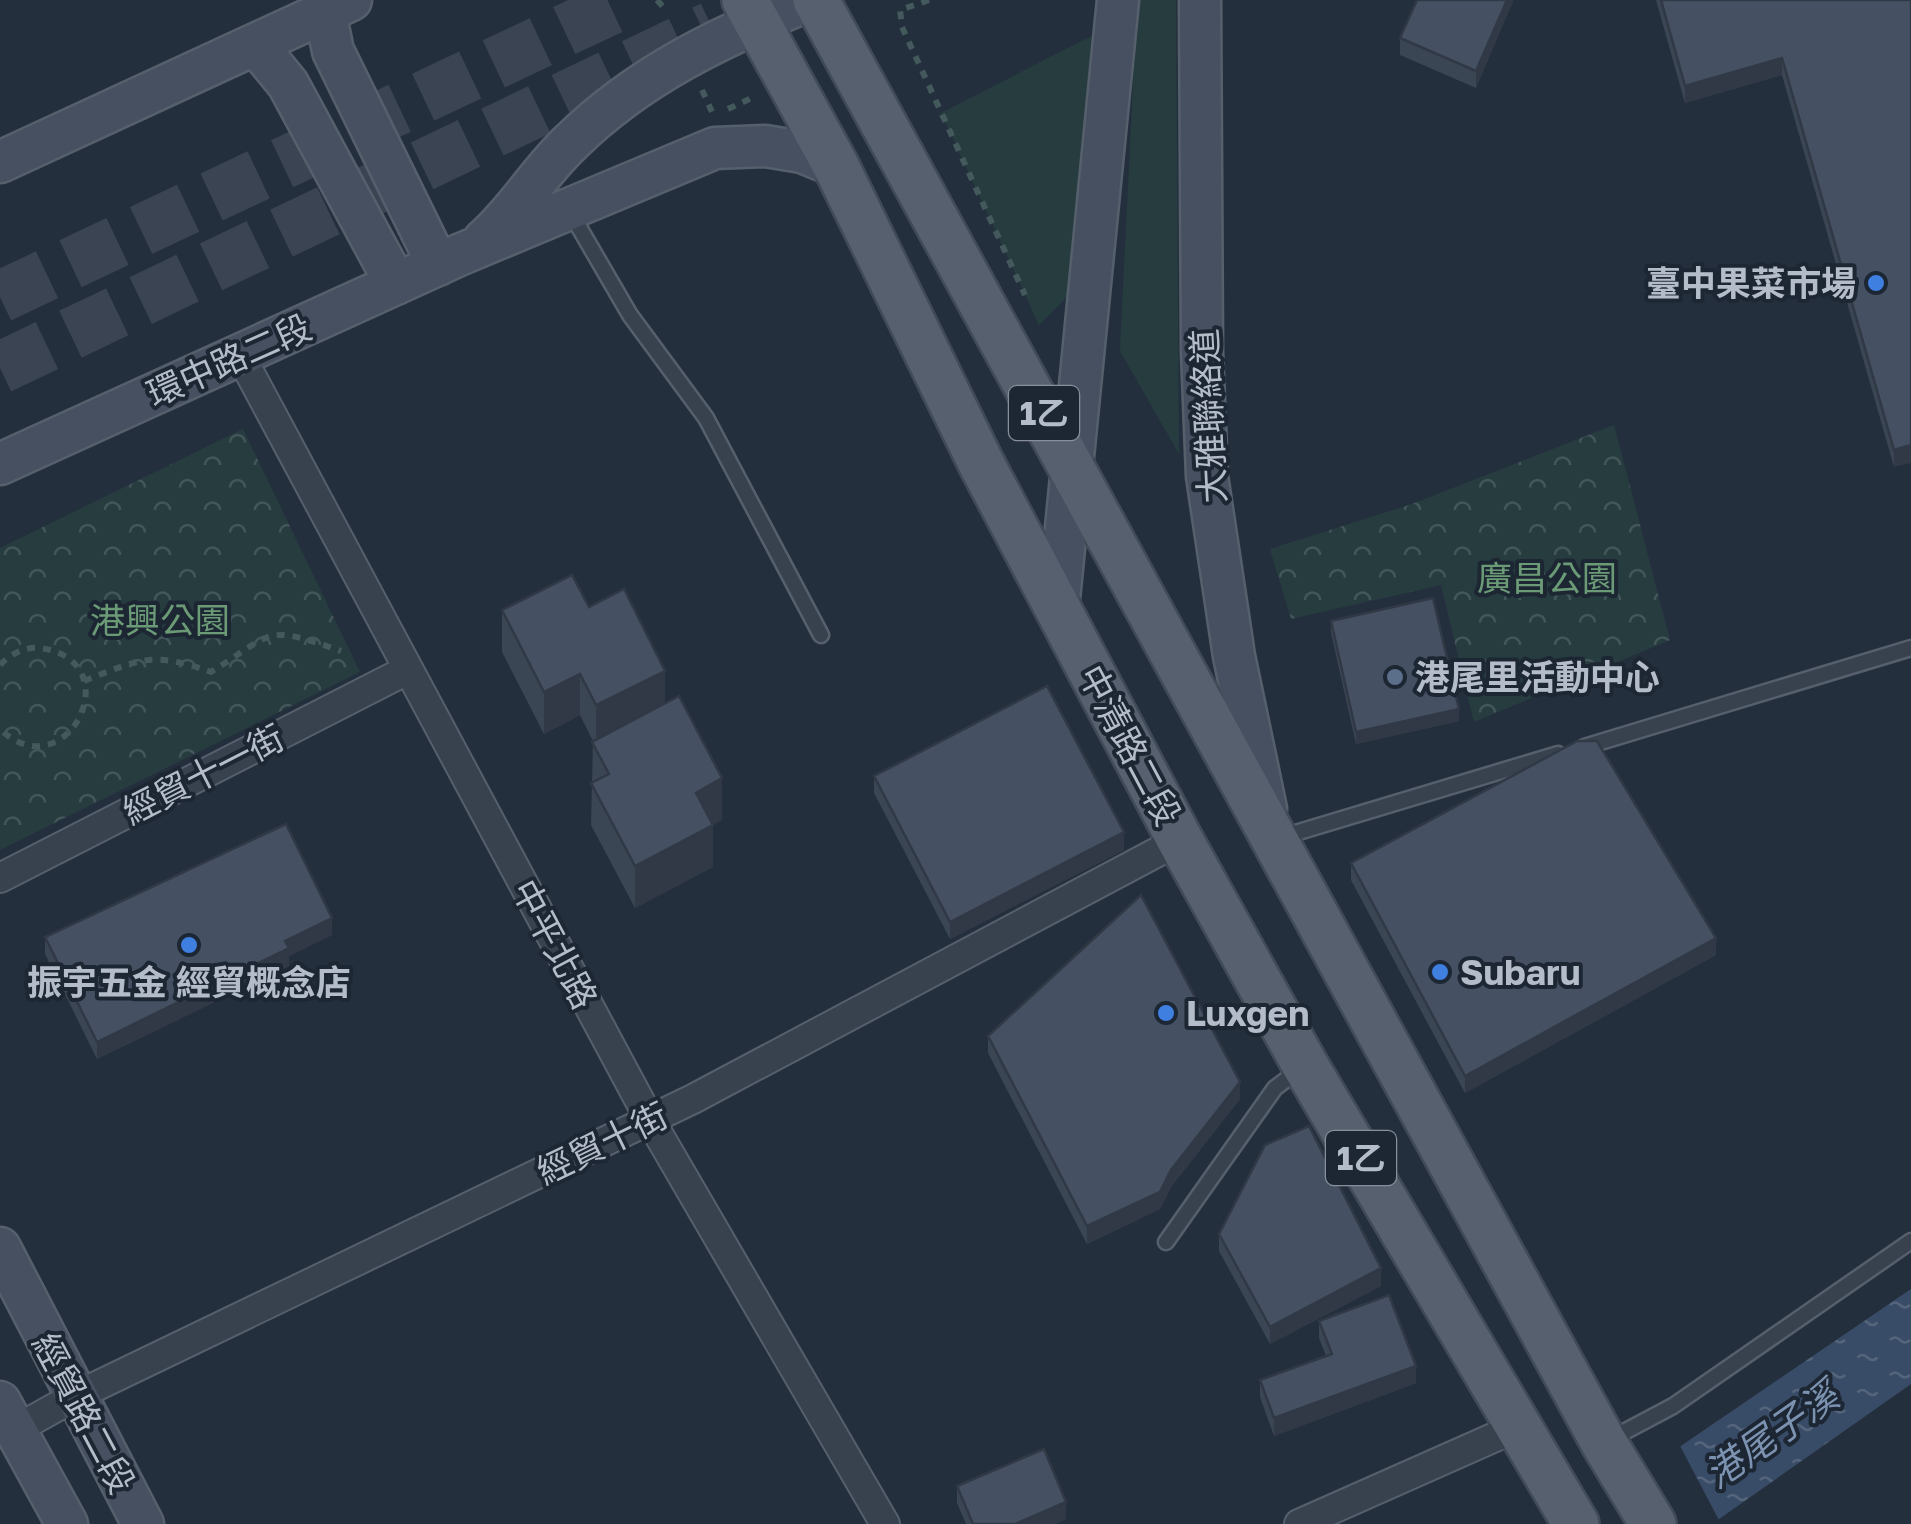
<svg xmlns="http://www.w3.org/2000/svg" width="1911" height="1524" font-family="'Golos Text','Noto Sans TC',sans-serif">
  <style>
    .green { fill: #263c3f }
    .forest { fill: url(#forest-crowns) }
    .water { fill: url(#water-ripples) }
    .pier { fill: #242f3e }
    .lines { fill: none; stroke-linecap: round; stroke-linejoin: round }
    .highway-tunnel { stroke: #3a4453; stroke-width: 52; stroke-dasharray: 52 26; stroke-linecap: butt }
    .lane-casing { stroke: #565f6c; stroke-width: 19 }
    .street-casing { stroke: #565f6c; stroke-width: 32 }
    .secondary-casing { stroke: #565f6c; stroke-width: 45 }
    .primary-casing { stroke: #414a57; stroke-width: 50 }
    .path { stroke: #44595c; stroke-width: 6; stroke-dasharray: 8 8; stroke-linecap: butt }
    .lane { stroke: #38414e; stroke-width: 14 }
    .street { stroke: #38414e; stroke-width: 28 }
    .secondary { stroke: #465061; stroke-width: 40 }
    .primary { stroke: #56606e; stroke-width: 45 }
    .wall { fill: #3b4654 }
    .shaded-wall { fill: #303945 }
    .building { fill: #455162; stroke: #303945; stroke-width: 2.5 }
    .shop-dot { fill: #3f7fe0; stroke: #1d2633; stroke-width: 4 }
    .service-dot { fill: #5c6f8a; stroke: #1d2633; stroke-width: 4 }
    .labels { text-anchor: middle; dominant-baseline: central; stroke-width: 8; stroke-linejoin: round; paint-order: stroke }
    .shield { fill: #1d2633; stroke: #878f9c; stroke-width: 2.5 }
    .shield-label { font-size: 32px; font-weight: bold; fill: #b4bcc9 }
    .poi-label { font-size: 35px; font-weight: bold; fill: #b4bcc9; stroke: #1d2633; text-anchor: start }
    .street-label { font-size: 35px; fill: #b4bcc9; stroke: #1d2633 }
    .park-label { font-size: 35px; fill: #6b9a76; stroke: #1d2633 }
    .water-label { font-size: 38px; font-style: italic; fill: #7c92b1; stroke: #1d2633 }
  </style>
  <defs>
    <pattern id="forest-crowns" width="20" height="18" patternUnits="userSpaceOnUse" patternTransform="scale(2.5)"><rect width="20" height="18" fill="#263c3f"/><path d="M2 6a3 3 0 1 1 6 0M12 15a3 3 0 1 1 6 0" fill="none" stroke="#435659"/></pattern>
    <pattern id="water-ripples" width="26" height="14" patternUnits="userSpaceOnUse" patternTransform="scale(2.5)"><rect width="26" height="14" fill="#394c67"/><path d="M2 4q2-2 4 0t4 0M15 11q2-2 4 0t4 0" fill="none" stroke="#53647b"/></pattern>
  </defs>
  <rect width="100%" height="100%" fill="#242f3e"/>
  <path class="green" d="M1137,0h39l3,454 -59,-103z
    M1095,34l-26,261 -30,30 -98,-212z"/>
  <path class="forest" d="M1614,425l56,215 -196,82 -33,-137 -150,34 -21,-70 142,-45z
    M243,429l117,243 -360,178v-302z"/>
  <path class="water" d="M1911,1289v95l-199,140h-201l161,-72z"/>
  <path class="pier" d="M1678,1442l43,82h-215l3,-5z"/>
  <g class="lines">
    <path class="highway-tunnel" d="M0,297l629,-297
      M0,368l712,-341"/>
    <g class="lane-casing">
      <path id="lane" d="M569,210l61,105 76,103 115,217
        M1584,747l327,-99
        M1282,837l276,-83
        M1166,1242l109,-154 24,-18
        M1607,1441l66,-35 238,-165"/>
    </g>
    <g class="street-casing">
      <path id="street" d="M240,355l410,765 235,404
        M0,878l407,-208
        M15,1430l59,-33 619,-298 487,-259
        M1299,1524l221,-98"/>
    </g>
    <g class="secondary-casing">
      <path id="secondary" d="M1200,0l2,352 5,124 27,180 32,153
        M325,12l8,39 105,214
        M256,45l32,39 108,200
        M0,162l351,-162
        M484,240c33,-29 55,-68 87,-98 68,-67 151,-106 239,-142
        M0,464l459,-209 256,-107 50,-2 37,6 34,14
        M1058,609l60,-609
        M0,1248l143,276
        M0,1402l67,122"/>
    </g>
    <g class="primary-casing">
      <path id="primary" d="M745,0l91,166 145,297 199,377 125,225 271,459
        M816,0l788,1443 49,81"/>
    </g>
    <path class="path" d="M657,0l9,10
      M929,0l-29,10 2,17 123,268
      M702,90l10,22
      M728,109l28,-13
      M0,665c13,-14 31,-21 50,-15 78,21 13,140 -50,79
      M84,681c56,-22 68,-30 127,-9 66,-41 52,-48 130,-21"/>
    <use href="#lane" class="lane"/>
    <use href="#street" class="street"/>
    <use href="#secondary" class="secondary"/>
    <use href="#primary" class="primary"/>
  </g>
  <path class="wall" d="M1513,0l-37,88 -76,-33v-17z
    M1656,0h255l-17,467 -112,-392 -97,28z
    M589,607l76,97 57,116 -10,5 1,42 -78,41 -44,-83 2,-84 -13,-26 -36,19 -42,-82v-42z
    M1331,621l128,100 -103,23 -25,-111z
    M874,776l250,74 -174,89 -76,-146z
    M1351,863l365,92 -251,138 -114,-213z
    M332,935l-43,21v10l-192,93 -52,-105v-17z
    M988,1036l252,63 -69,88 -11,22 -73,35 -99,-191z
    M1219,1234l162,52 -111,58 -51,-93z
    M1319,1321l97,62 -142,53 -14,-39v-17l66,-24 -7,-18z
    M957,1486l109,33 -11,5h-89l-9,-21z"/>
  <path class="shaded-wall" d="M1507,0h6v2l-37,86v-17z
    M1782,58v17l-97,28v-17z
    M1911,445v18l-17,4v-17z
    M665,671v41l-69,35v-42z
    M580,674v41l-36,19v-42z
    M1459,709v12l-103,23v-12z
    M722,778v42l-26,14v-41z
    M713,825v42l-78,41v-42z
    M1124,832v18l-174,89v-17z
    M332,918v17l-43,21v10l-192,93v-17l188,-101z
    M1716,938v17l-251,138v-17z
    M1240,1082v17l-69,88 -11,22 -73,35v-18l84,-56z
    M1381,1268v18l-111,58v-17z
    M1416,1366v17l-142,53v-18z
    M1066,1502v17l-11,5h-40z"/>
  <path class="building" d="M1417,0h90l-31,71 -76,-33z
    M1661,0h250v445l-17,5 -112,-392 -97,28z
    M572,575l17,32 35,-18 41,82 -69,34 -16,-31 -36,18 -42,-82z
    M1433,598l26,111 -103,23 -25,-111z
    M1047,686l77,146 -174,90 -76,-146z
    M679,696l43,82 -26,15 17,32 -78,41 -44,-83 18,-9 -17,-32z
    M1577,741h20l119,197 -251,138 -114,-213z
    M286,824l46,94 -47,23 4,7 -192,94 -52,-105z
    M1141,895l99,187 -69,88 -11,22 -73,34 -99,-190z
    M1309,1126l72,142 -111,59 -51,-93 46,-89z
    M1389,1295l27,71 -142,52 -14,-38 72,-26 -13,-33z
    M1044,1449l22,53 -51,22h-42l-16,-38z"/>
  <g class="shop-dot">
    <circle cx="1876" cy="283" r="10"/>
    <circle cx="189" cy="945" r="10"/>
    <circle cx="1440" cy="972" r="10"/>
    <circle cx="1166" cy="1013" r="10"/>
  </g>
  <circle class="service-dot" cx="1395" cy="677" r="10"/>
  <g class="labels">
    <g class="shield">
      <rect x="1009" y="386" width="70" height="54" rx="8"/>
      <rect x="1326" y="1131" width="70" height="54" rx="8"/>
    </g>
    <g class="shield-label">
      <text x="1044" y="413">1乙</text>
      <text x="1361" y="1158">1乙</text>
    </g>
    <g class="poi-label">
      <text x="1856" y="283" text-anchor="end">臺中果菜市場</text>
      <text x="1415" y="677">港尾里活動中心</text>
      <text x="1460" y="972">Subaru</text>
      <text x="189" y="982" text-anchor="middle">振宇五金 經貿概念店</text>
      <text x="1186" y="1013">Luxgen</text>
    </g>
    <g class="street-label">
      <text transform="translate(229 360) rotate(-24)">環中路二段</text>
      <text transform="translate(1208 416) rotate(-93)">大雅聯絡道</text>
      <text transform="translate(1130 745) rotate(62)">中清路二段</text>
      <text transform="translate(203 774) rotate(-27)">經貿十一街</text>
      <text transform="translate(555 944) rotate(62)">中平北路</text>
      <text transform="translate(602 1143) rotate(-26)">經貿十街</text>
      <text transform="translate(84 1413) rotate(62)">經貿路二段</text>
    </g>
    <g class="park-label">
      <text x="1547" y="578">廣昌公園</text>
      <text x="160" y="620">港興公園</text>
    </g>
    <g class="water-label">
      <text transform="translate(1771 1434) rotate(-35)">港尾子溪</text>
    </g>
  </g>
</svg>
